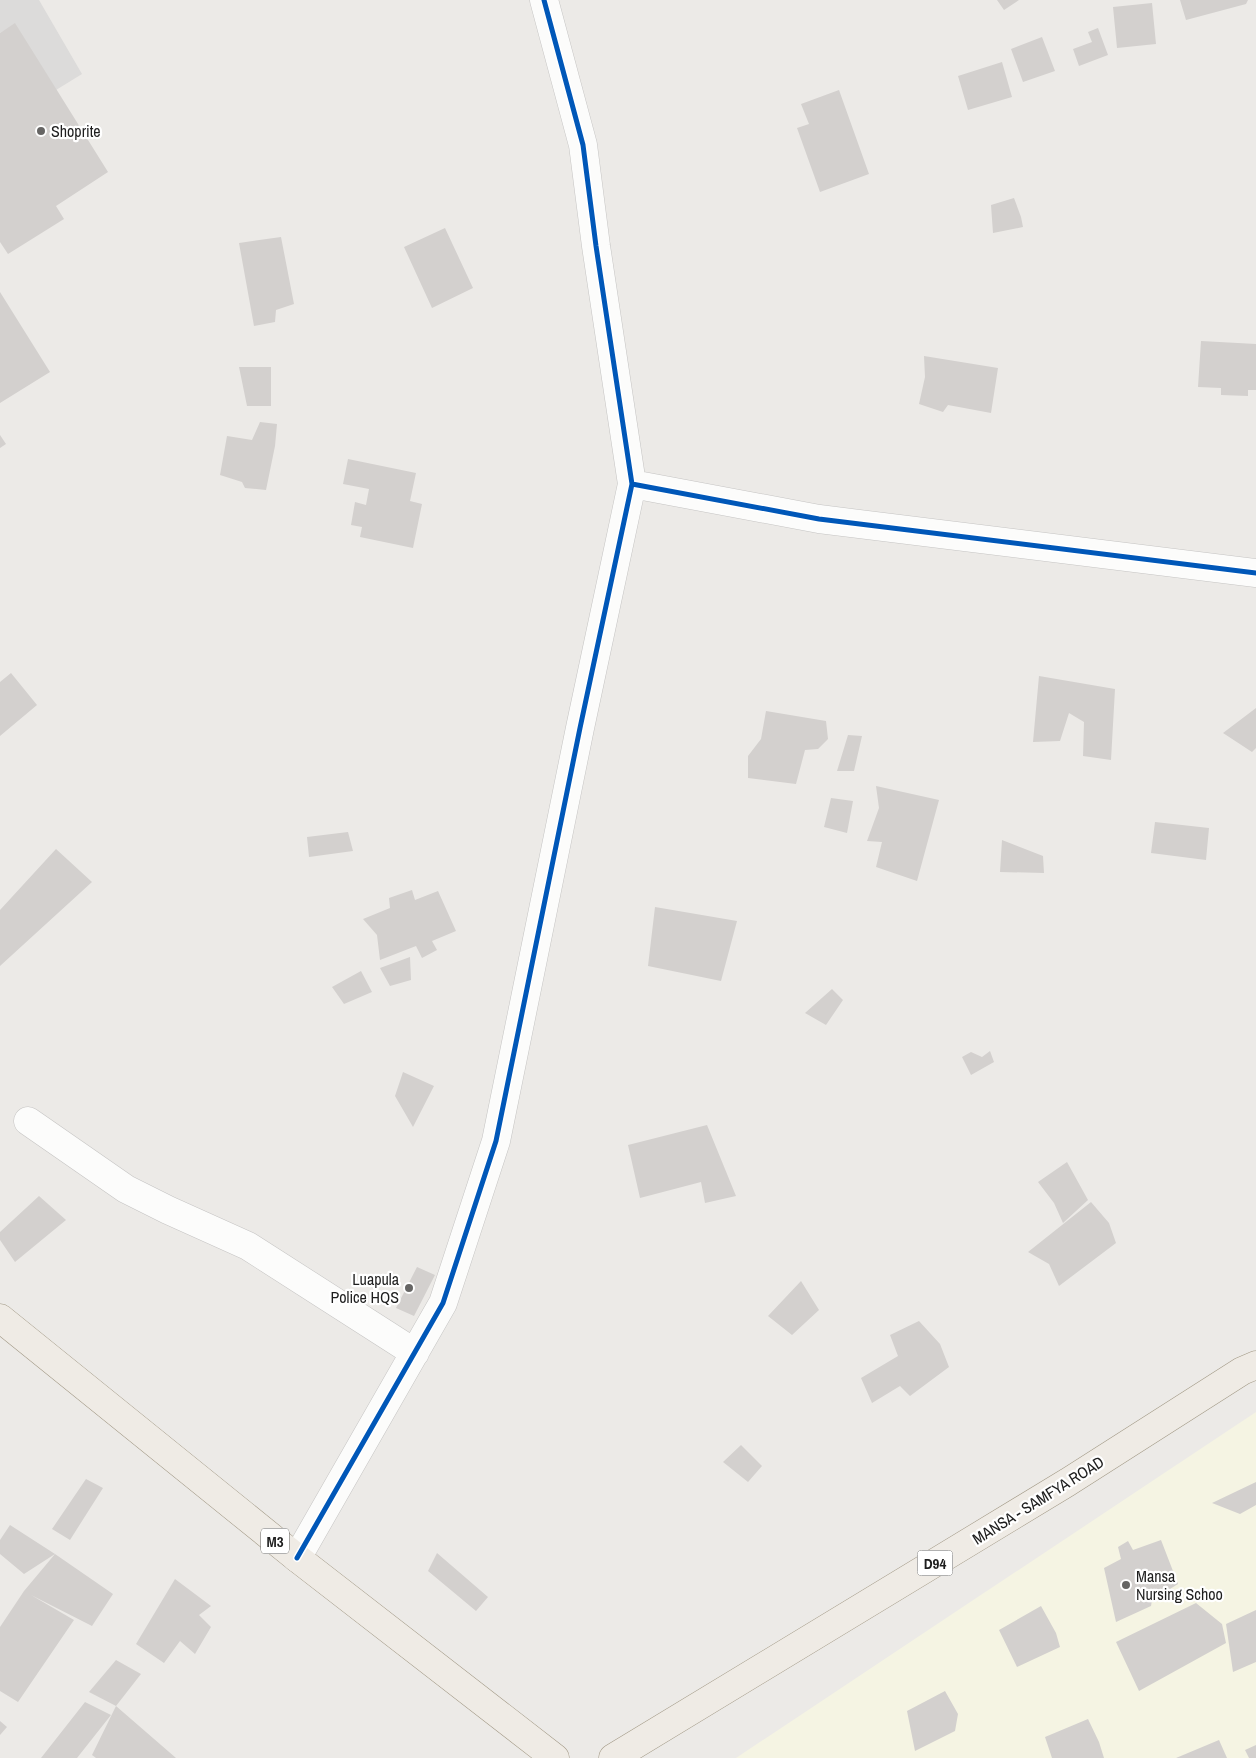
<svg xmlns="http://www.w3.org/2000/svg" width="1256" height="1758" font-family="'Archivo Narrow',sans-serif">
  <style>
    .education { fill: #f5f4e3 }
    .parking { fill: #dcdbda }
    .building { fill: #d3d0ce }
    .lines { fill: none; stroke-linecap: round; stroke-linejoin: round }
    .minor-casing { stroke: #c5c4c3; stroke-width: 29 }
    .major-casing { stroke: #a19885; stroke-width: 29 }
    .minor { stroke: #fcfcfb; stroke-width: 28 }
    .major { stroke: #efebe5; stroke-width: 28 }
    .cycleway-casing { stroke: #fff; stroke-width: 8 }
    .cycleway { stroke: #0057b8; stroke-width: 5 }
    .poi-dot { fill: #666564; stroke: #fff; stroke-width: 2 }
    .labels { text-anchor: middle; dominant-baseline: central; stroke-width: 4.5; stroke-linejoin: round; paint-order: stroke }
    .shield { fill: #fff; stroke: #626262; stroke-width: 1 }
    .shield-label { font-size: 15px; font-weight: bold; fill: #1e1e1e }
    .poi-label { font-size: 16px; fill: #1e1e1e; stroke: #fff; text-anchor: start }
    .street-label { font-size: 16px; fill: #1e1e1e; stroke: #fff }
  </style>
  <rect width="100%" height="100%" fill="#eceae7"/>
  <path class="education" d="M1256,1412v346h-520z"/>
  <path class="parking" d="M0,0h39l43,74 -26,16 -41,-66 -15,9z"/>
  <path class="building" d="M997,0h22l-15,10z
    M1180,0h68l-2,4 -60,16z
    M1152,3l4,41 -39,4 -4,-41z
    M15,23l93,149 -52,34 8,13 -56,35 -8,-12v-209z
    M1098,28l10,27 -29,11 -6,-17 19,-7 -4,-10z
    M1042,37l13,34 -32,11 -12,-33z
    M1002,62l10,35 -44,13 -10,-34z
    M839,90l30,84 -49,18 -23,-64 12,-4 -8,-20z
    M1014,198l7,19 2,10 -30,6 -2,-28z
    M445,228l28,60 -41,20 -28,-61z
    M281,237l13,67 -18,6 -1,12 -21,4 -15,-83z
    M0,292l50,80 -50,31z
    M1201,341l55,3v46h-8v6l-27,-1v-7l-23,-1z
    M924,356l74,12 -7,45 -43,-8 -5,7 -24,-8 6,-27z
    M239,367h32v39h-24z
    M260,422l17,2 -2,22 -9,44 -21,-2 -3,-6 -22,-7 7,-39 25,4z
    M0,435l6,9 -6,4z
    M348,459l68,14 -6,28 12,3 -9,44 -53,-11 2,-10 -11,-2 4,-23 11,3 3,-16 -26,-5z
    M11,673l26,32 -37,31v-54z
    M1039,676l76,13 -4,71 -28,-4 1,-34 -15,-9 -9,28 -27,1z
    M1256,708v40l-4,4 -29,-19z
    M766,711l60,10 2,18 -10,10 -13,1 -9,34 -48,-6v-22l13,-17z
    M848,735l14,1 -8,35h-17z
    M876,786l63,14 -22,81 -41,-14 6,-25 -15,-1 12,-33z
    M831,798l22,3 -6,32 -23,-6z
    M1155,822l54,6 -3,32 -55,-7z
    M348,832l5,19 -44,6 -2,-20z
    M1002,840l41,16 1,17 -44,-1z
    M56,849l36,33 -92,84v-56z
    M412,890l3,10 23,-9 18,40 -24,10 5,9 -15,8 -6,-12 -36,14 -3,-25 -14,-16 27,-11 -1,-10z
    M655,907l82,14 -16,60 -73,-15z
    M410,957l1,23 -21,6 -10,-18z
    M361,971l11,21 -28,12 -12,-17z
    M832,989l11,11 -17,25 -21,-12z
    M990,1051l4,11 -23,13 -9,-18 9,-5 11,5z
    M403,1072l31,14 -21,41 -18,-31z
    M707,1125l29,71 -31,7 -4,-21 -61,16 -12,-53z
    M1067,1162l21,38 -25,23 -9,-20 -16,-21z
    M39,1196l27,24 -51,42 -15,-22v-8z
    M1091,1202l18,21 7,20 -57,43 -10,-22 -21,-12z
    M417,1267l18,8 -21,41 -18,-8z
    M801,1281l18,29 -27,25 -24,-19z
    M919,1321l21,23 9,23 -39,29 -10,-10 -28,17 -11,-25 37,-22 -8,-21z
    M741,1445l21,21 -14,16 -25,-20z
    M86,1479l17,9 -33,52 -18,-11z
    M1256,1482v23l-16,9 -28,-11z
    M10,1525l45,29 -31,20 -24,-20v-14z
    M1161,1540l17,44 -26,16 -1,6 -35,16 -12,-54 17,-9 -3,-12 10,-6 5,9z
    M437,1553l51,44 -12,14 -48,-40z
    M55,1554l58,40 -21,32 -61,-31 43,25 -56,82 -18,-11v-64l24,-36z
    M175,1579l36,27 -12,9 12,12 -16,27 -15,-13 -16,22 -28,-19z
    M1196,1603l26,21 4,19 -87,48 -23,-49z
    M1041,1606l15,27 4,14 -43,20 -18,-37z
    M1256,1610v52l-23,10 -7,-48z
    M116,1660l25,14 -25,32 -27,-14z
    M945,1691l13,23 -3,17 -40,20 -8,-40z
    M85,1702l26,13 -34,43h-36z
    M116,1706l60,52h-80l-4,-3z
    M1088,1719l11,23 5,16h-52l-7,-21z
    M0,1721l7,6 -7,8z
    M1219,1740l8,18h-51z
    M1256,1745v13h-7l-4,-8z"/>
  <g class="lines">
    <g class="minor-casing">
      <path id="minor" d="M544,0l39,145 13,101 36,238 187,35 437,54
        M28,1121l98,68 42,21 80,36 167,107
        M297,1558l146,-255 53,-162 84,-413 52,-244"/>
    </g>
    <g class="major-casing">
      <path id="major" d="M0,1318l297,240 258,200
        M613,1758l455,-276 174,-111 14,-6"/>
    </g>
    <use href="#minor" class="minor"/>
    <use href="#major" class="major"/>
    <g class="cycleway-casing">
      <path id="cycleway" d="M544,0l39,145 13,101 36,238 187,35 437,54
        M297,1558l146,-255 53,-162 84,-413 52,-244"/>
    </g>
    <use href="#cycleway" class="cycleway"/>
  </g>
  <g class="poi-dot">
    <circle cx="41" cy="131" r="5"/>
    <circle cx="409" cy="1288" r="5"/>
    <circle cx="1126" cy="1585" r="5"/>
  </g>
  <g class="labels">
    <g class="shield">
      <rect x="261" y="1528.5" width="28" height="25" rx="4"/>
      <rect x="917.5" y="1550.5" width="35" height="25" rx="4"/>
    </g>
    <g class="shield-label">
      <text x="275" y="1541">M3</text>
      <text x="935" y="1563">D94</text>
    </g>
    <g class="poi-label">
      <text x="51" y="131">Shoprite</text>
      <text x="399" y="1279" text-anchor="end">Luapula<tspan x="399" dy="18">Police HQS</tspan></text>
      <text x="1136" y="1576">Mansa<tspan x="1136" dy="18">Nursing Schoo</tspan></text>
    </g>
    <g class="street-label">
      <text transform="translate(1038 1500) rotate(-32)">MANSA - SAMFYA ROAD</text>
    </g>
  </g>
</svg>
